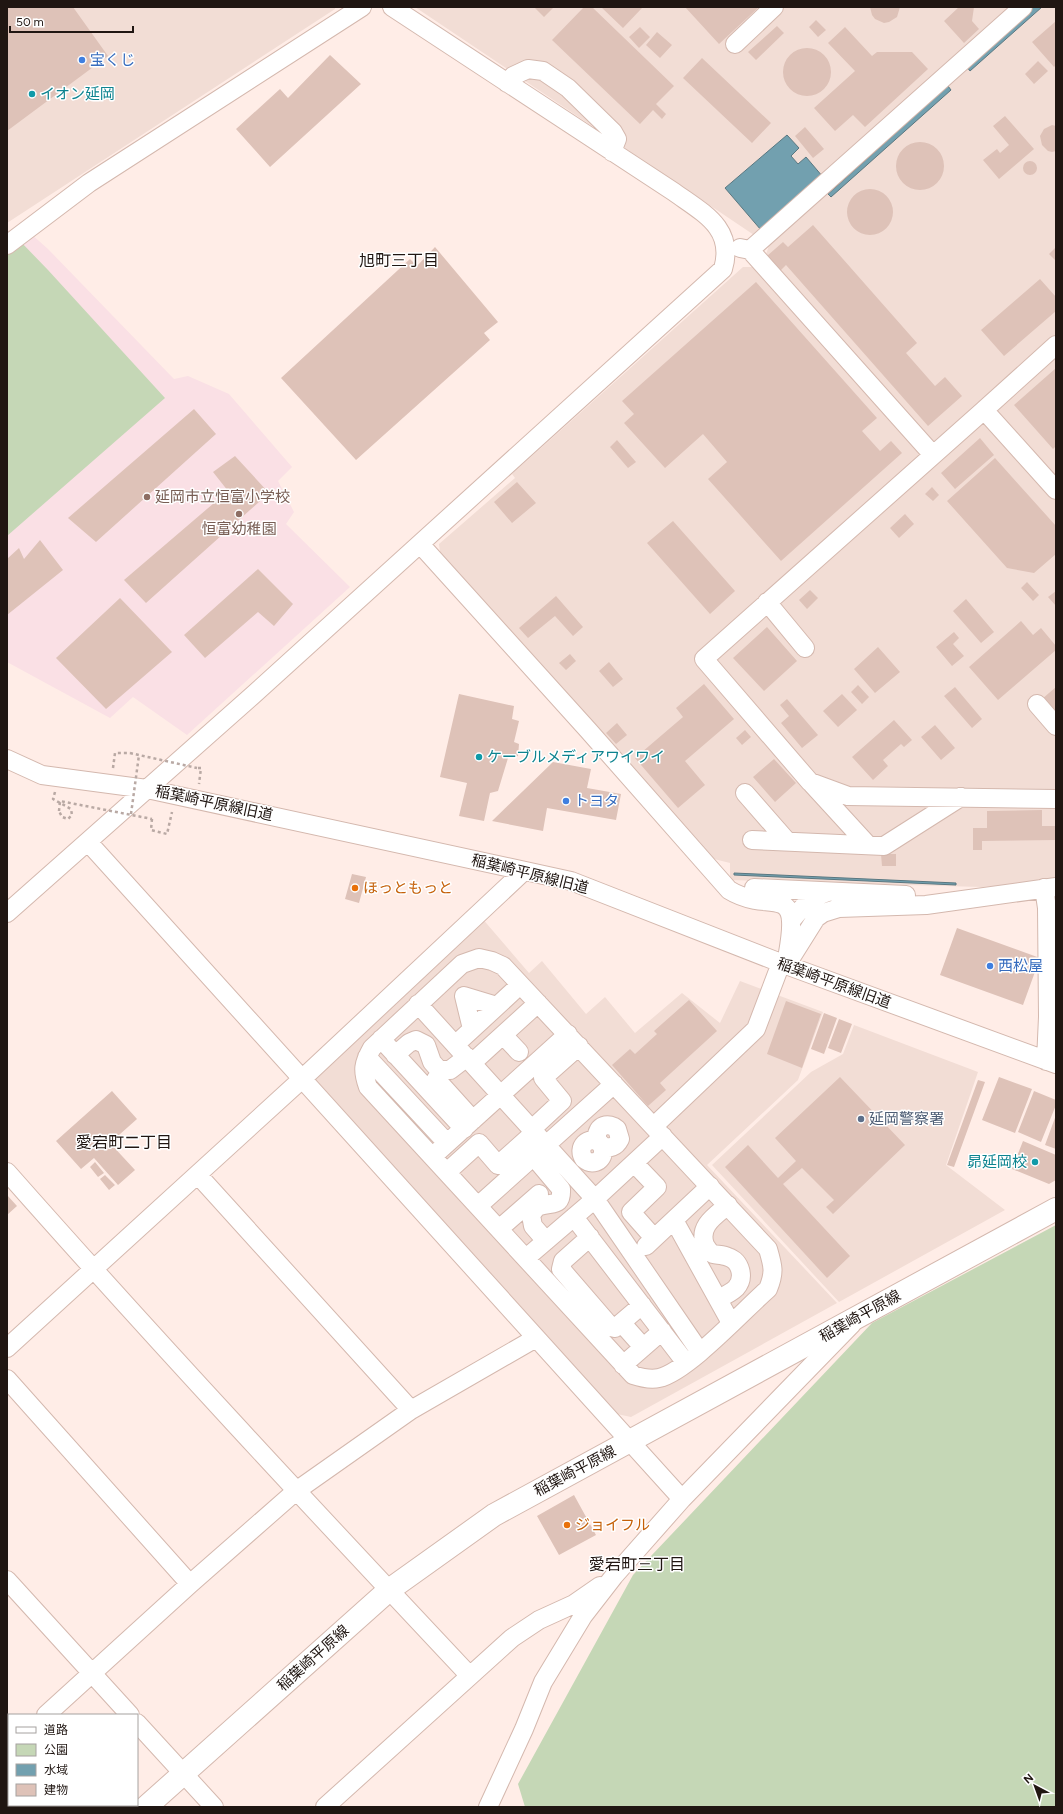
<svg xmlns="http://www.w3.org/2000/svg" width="1063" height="1814" font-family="Figtree,'Noto Sans JP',sans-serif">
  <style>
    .built { fill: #f2ddd5 }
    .education { fill: #fae0e5 }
    .green { fill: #c5d7b6 }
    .water { fill: #72a0af; stroke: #597780 }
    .building { fill: #dec2b8 }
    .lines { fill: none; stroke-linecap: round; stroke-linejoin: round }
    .minor-casing { stroke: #d4b8ae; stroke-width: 20 }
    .major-casing { stroke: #d4b8ae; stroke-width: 24 }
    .path { stroke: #b9a9a4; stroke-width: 2.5; stroke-dasharray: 3 3; stroke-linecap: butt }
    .minor { stroke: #fff; stroke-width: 18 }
    .major { stroke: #fff; stroke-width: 22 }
    .path-bridge { stroke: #b9a9a4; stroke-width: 2.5; stroke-dasharray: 3 3; stroke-linecap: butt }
    .shop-dot { fill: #3f7fe0; stroke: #fff; stroke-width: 1.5 }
    .culture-dot { fill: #0f9aa8; stroke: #fff; stroke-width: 1.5 }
    .education-dot { fill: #8d6e63; stroke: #fff; stroke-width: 1.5 }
    .food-dot { fill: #e8710a; stroke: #fff; stroke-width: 1.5 }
    .service-dot { fill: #5c6f8a; stroke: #fff; stroke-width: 1.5 }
    .labels { text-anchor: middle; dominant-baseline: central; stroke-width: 3; stroke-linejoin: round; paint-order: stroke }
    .shop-label { font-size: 15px; fill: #366cbe; stroke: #fff; text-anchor: start }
    .culture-label { font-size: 15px; fill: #0d838f; stroke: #fff; text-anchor: start }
    .education-label { font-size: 15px; fill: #785e54; stroke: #fff; text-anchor: start }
    .street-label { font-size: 15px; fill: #201612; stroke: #fff }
    .food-label { font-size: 15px; fill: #c56008; stroke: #fff; text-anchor: start }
    .service-label { font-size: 15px; fill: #4e5e75; stroke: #fff; text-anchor: start }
    .neighbourhood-label { font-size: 16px; fill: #201612; stroke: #fff }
  </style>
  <rect width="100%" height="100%" fill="#ffede7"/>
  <path class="built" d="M7,7h328v2l-328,214z
    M415,7h641v874l-74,6 -252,-7v-17l-16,-4 -274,-307 -1,-8 76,-66 -3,-4 231,-207h11l11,-9 4,-13z
    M481,917l48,56 13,-12 44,53 19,-17 30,36 47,-40 38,30 20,-42 83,31 -25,68 -91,85 130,138 -206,114 -14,-3 -301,-334 2,-12z
    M854,1025l124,47 -32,93 59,45 -166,92 -127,-137 99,-93 32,-18z"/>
  <path class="education" d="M30,233l18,16 126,130 14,-3 41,18 63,73 -14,14 16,31 -8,12 64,63 -163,148 -54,-38 -23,21 -103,-56v-414z"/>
  <path class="green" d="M19,240l29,30 117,128 -158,138v-288z
    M1056,1225v582h-531l-7,-23 115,-209 239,-252z"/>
  <path class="water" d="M1034,7h8l-72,64 -3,-4z
    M948,86l3,4 -120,107 -3,-3z
    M787,135l12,13 -8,8 7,8 8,-7 17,20 -62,53 -36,-42z
    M734,873l222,10v2l-222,-10z"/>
  <path class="building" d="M7,7h66l35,49 -101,75z
    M534,7h20l-10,10z
    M584,7h8l82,79 -18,18 10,10 -4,5 -9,-9 -13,14 -88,-84z
    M601,7h39l2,1 -19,20z
    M685,7h74l-40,37z
    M870,7h30l-3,10 -8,5 -5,1 -9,-4 -3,-4z
    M959,7h15l-2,14 7,8 -15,14 -20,-22z
    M816,20l10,10 -8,7 -9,-10z
    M1056,21v44l-2,2 -22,-25z
    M777,26l7,7 -28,27 -8,-8z
    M640,27l10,10 -11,11 -10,-11z
    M845,27l27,29 5,-4h35l16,17 -63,58 -12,-12 -18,16 -21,-23 41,-37 -27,-28z
    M657,32l15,13 -12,13 -14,-13z
    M783 72a24 24 0 1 1 48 0a24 24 0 1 1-48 0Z
    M330,55l31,29 -91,83 -34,-38 44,-40 8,9z
    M702,58l69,65 -19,20 -69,-65z
    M1038,61l10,10 -14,13 -9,-10z
    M1005,116l29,33 -35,30 -16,-19 14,-11 3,4 9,-8 -16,-19z
    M1052,125l4,1v25l-4,1 -4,-1 -6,-6 -2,-9 4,-7z
    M805,127l19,22 -11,9 -18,-22z
    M896 166a24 24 0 1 1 48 0a24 24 0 1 1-48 0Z
    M1023 168a7 7 0 1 1 14 0a7 7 0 1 1-14 0Z
    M847 212a23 23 0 1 1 46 0a23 23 0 1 1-46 0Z
    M813,225l104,118 -11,10 29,33 10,-9 17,19 -34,30 -142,-161 -6,6 -13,-15 16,-14 5,5z
    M435,247l63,75 -14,11 6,7 -134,120 -75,-82 129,-119 7,7z
    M1055,248l1,1v12l-7,-7z
    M1040,279l16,18v14l-52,45 -23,-26z
    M756,282l121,136 -15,13 18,20 11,-10 11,12 -121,108 -73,-82 19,-17 -24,-28 -38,34 -41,-45 10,-9 -12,-13z
    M1056,368v78l-3,3 -39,-44z
    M194,409l22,25 -120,108 -28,-24z
    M980,438l14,17 -39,34 -14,-16z
    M617,440l19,22 -8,6 -18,-21z
    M235,456l34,37 -123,110 -22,-23 104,-89 -15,-19z
    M995,458l61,68v28l-22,19 -27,-5 -60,-67z
    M517,482l19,21 -24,20 -18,-21z
    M932,487l7,8 -6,6 -8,-7z
    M905,514l9,10 -15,14 -9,-10z
    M673,521l62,70 -25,23 -63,-71z
    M40,540l23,30 -56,45v-56l12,-11 5,11z
    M258,569l35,35 -19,22 -16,-14 -53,46 -21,-23z
    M1027,582l12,13 -6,6 -12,-13z
    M810,590l8,8 -11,11 -8,-9z
    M1056,591v15l-8,-9z
    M556,596l27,31 -10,9 -18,-20 -27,22 -9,-10z
    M120,598l52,54 -66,57 -50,-51z
    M966,599l28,33 -13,11 -28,-32z
    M1021,621l12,14 8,-7 15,18v4l-58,50 -29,-33z
    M767,627l30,34 -33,30 -31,-33z
    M954,632l5,6 -6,6 11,12 -12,10 -16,-19z
    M878,647l22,25 -25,21 -21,-24z
    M570,654l6,7 -10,9 -7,-7z
    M609,662l14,17 -10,8 -14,-16z
    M704,684l30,35 -49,42 20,24 -27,23 -43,-50 48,-41 -7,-9z
    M858,685l11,12 -7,7 -11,-12z
    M955,687l27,32 -10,9 -28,-32z
    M1056,687v27l-14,-15z
    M459,694l55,12 -2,13 7,2 -5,21 5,2 -1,12 -10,2 -10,33 -8,2 -6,28 -25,-5 8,-33 -27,-6z
    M842,694l15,16 -19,17 -15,-16z
    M787,699l31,36 -16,13 -21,-25 8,-7 -9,-11z
    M894,720l18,20 -8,7 -3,-3 -18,16 5,6 -15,14 -21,-23z
    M617,723l10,12 -11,9 -10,-11z
    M935,725l20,23 -14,12 -20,-23z
    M745,730l6,7 -9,8 -6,-7z
    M774,759l22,24 -21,19 -22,-25z
    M553,762l38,7 -4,19 34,6 -5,26 -69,-12 -4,23 -51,-10z
    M1042,810v16h14v14l-74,1v9h-9v-22h14v-17z
    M881,854h15v12h-14z
    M352,874l14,3 -7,26 -14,-4z
    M957,928l83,30 -17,47 -83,-30z
    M689,1000l28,31 -57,52 6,7 -18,16 -36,-41 18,-16 5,5 22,-20 -3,-3z
    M786,1001l35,13 -19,54 -35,-14z
    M824,1013l13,5 -13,36 -13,-5z
    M839,1019l13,5 -11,29 -13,-5z
    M840,1077l65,68 -72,69 -7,-7 8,-7 -32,-32 -19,16 67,72 -23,22 -102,-111 23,-22 30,33 18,-17 -21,-23z
    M999,1077l33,12 -17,44 -33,-13z
    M978,1080l7,2 -31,85 -7,-2z
    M112,1091l25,28 -27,24 25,27 -17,15 -24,-27 -13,11 -25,-28z
    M1034,1091l22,9v5l-15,37 -23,-10z
    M1056,1115v34l-11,-4z
    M1023,1141l33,14v25l-7,4 -37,-15z
    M95,1162l9,11 -6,4 -8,-10z
    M105,1175l10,10 -6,5 -9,-11z
    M7,1195l10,11 -10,9z
    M574,1495l22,40 -37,20 -22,-39z"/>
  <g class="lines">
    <g class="minor-casing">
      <path id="minor" d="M735,44l39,-37
        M507,83l6,-7 15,-7 15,2 25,17 45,44 4,7 -5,13
        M7,245l82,-62 273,-176
        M740,248l10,2 183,205
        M750,250l273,-243
        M984,410l72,-65
        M1056,490l-72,-80 -280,249 106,123 38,14 208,3
        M420,544l168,186 141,160c8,5 17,8 26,10 16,3 35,-2 36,21 1,14 -3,30 -5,44
        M767,602l38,46
        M1037,704l19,22
        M7,759l35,16 105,14 424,92 215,84 270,99
        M812,784l55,60
        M745,793l42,48
        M752,840l132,6 77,-49
        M88,842l594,657
        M754,888l152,7
        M1044,888l3,20 1,109 -2,44
        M7,913l245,-217 471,-427c12,-41 -20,-56 -49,-77l-282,-185
        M791,921c12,-15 19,-23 37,-29
        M479,958l13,3 11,5 265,283c5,17 7,23 0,40 -24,21 -81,83 -109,89 -9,2 -17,0 -26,-3l-265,-288c-6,-17 -5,-23 4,-39l90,-84z
        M789,961l27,-43 7,-5 16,-5 87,-3 130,-18
        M418,1004l177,195 105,153
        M472,1029l-8,-33 33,10
        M503,1035l16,17
        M381,1039l83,90
        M455,1045l65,-60
        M395,1055l14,-12 7,-3 10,5 6,17 7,8h11l17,-13
        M367,1057l80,86
        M472,1063l66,-60
        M436,1079l37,41
        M654,1126l102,-97 25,-66
        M532,1129l30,-28 -19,-23 36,-32
        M600,1143c-12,-8 -24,4 -16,16 7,6 18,4 19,-7 1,-6 -5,-9 -6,-14 -1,-13 12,-16 20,-9l3,10c-4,8 -10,10 -18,7
        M433,1156l135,-122
        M534,1157l27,32c1,18 -8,13 -21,17 -4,1 -6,5 -9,9l2,11 13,15
        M634,1163l23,24 -26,25 23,26
        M7,1172c151,171 306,337 462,503
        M447,1172l32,-29 19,22 37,-33
        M198,1175l213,235
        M478,1206l136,-122
        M574,1217l112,146
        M674,1220l57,103
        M499,1229l40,-35
        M590,1237l-27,24 -2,8 50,58 4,1 27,-23
        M646,1246l64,-60
        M526,1258l69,-59 68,-63
        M718,1299c6,-3 13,-6 18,-11 9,-10 5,-27 -8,-31 -4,-2 -10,-2 -15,-3 -4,-2 -6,-6 -8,-9 -7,-19 10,-29 23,-40
        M627,1329l16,18
        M7,1348l295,-269 222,-208
        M623,1365l39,-34
        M7,1379l183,205
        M7,1580l123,135
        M46,1715l144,-131 106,-93 115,-81 125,-72
        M137,1723l77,84
        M7,1751l2,-2
        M325,1807l187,-169 27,-18 35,-16 26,-18
        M488,1807l36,-78 19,-47 40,-66 31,-40 68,-77 170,-175"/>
    </g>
    <g class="major-casing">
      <path id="major" d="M146,1807l243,-217 105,-75 562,-306"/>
    </g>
    <path class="path" d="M113,768l2,-15h15
      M198,768h3l-2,16
      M55,792l-2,7 18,10 1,6 -4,4 -6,-2 -3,-6
      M152,819l-1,11 16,4 5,-22"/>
    <use href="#minor" class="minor"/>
    <use href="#major" class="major"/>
    <path class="path-bridge" d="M130,753l67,15
      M59,811l1,-10 92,18
      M131,814l8,-59"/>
  </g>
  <g class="shop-dot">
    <circle cx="82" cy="60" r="4"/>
    <circle cx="566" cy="801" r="4"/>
    <circle cx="990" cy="966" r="4"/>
  </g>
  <g class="culture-dot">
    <circle cx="32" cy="94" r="4"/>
    <circle cx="479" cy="757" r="4"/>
    <circle cx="1035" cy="1162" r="4"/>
  </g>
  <g class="education-dot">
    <circle cx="147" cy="497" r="4"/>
    <circle cx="239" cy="514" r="4"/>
  </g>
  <g class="food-dot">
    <circle cx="355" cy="888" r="4"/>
    <circle cx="567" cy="1525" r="4"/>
  </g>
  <circle class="service-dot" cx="861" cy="1119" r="4"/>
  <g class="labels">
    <g class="shop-label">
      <text x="90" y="60">宝くじ</text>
      <text x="574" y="801">トヨタ</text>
      <text x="998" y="966">西松屋</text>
    </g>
    <g class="culture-label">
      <text x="40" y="94">イオン延岡</text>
      <text x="487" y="757">ケーブルメディアワイワイ</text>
      <text x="1027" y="1162" text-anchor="end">昴延岡校</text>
    </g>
    <g class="education-label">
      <text x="155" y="497">延岡市立恒富小学校</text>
      <text x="239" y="529" text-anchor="middle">恒富幼稚園</text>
    </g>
    <g class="street-label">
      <text transform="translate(214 803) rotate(12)">稲葉崎平原線旧道</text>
      <text transform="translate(530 874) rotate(14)">稲葉崎平原線旧道</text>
      <text transform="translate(834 983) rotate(20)">稲葉崎平原線旧道</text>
      <text transform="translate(860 1316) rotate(-29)">稲葉崎平原線</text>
      <text transform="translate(575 1471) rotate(-28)">稲葉崎平原線</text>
      <text transform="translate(313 1658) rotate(-42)">稲葉崎平原線</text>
    </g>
    <g class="food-label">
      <text x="363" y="888">ほっともっと</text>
      <text x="575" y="1525">ジョイフル</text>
    </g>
    <g class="service-label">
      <text x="869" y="1119">延岡警察署</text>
    </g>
    <g class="neighbourhood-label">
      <text x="399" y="260">旭町三丁目</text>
      <text x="124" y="1142">愛宕町二丁目</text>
      <text x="637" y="1564">愛宕町三丁目</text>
    </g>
  </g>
  <rect width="1063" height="1814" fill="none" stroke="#201612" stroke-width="16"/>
  <rect x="8" y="1714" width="130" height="92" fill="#ffffff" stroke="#a6a2a0"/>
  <rect x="16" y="1727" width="20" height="6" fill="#ffffff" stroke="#a6a2a0"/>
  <text x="44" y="1734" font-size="12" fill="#201612">道路</text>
  <rect x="16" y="1744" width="20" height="12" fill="#c5d7b6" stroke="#a6a2a0"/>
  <text x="44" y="1754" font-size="12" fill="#201612">公園</text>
  <rect x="16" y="1764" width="20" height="12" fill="#72a0af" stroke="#a6a2a0"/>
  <text x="44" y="1774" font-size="12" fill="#201612">水域</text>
  <rect x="16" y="1784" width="20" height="12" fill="#dec2b8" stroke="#a6a2a0"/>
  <text x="44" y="1794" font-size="12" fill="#201612">建物</text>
  <g transform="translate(1035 1786) rotate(319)" stroke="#ffffff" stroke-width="3" paint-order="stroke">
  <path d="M0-3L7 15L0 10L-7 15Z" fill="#201612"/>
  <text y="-6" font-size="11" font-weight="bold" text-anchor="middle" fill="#201612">N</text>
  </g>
  <path d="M10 26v6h123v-6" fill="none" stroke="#201612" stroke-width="2"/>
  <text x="16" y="26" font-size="12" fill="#201612" stroke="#ffffff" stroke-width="3" paint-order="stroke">50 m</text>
</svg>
